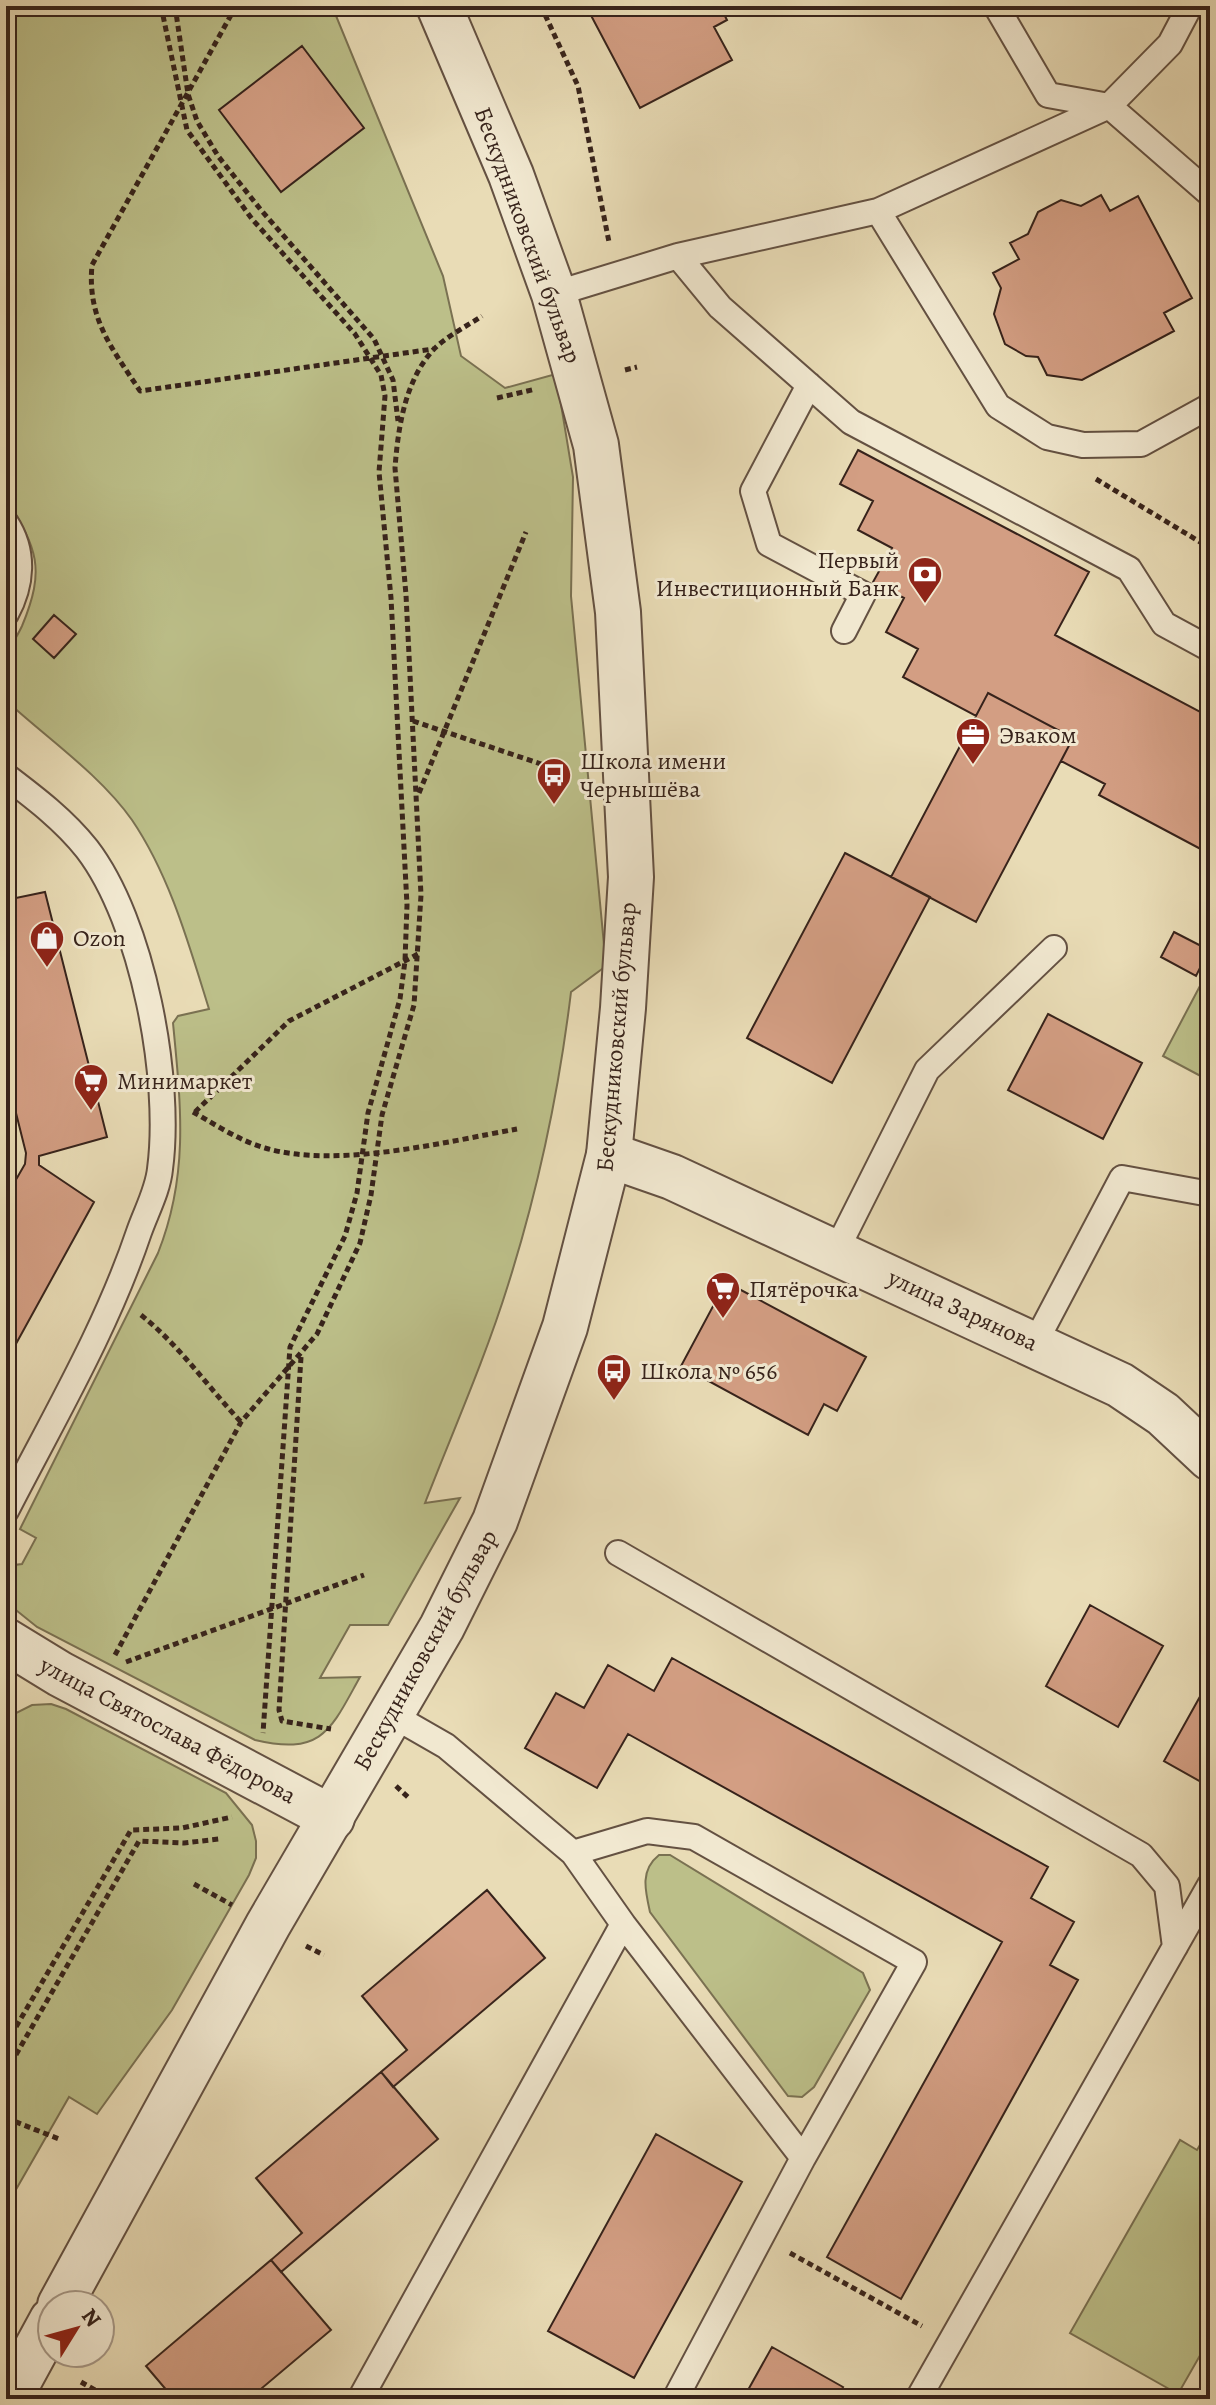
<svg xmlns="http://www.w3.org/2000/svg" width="1216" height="2405" font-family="Alegreya,serif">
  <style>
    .green { fill: #bcbf89; stroke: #7a7152; stroke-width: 2 }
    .building { fill: #d39e83; stroke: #37231b; stroke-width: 2 }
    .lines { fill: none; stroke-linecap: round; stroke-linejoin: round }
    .service-casing { stroke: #645142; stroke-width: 28 }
    .minor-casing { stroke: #645142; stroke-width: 48 }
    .tertiary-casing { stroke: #645142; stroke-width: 48 }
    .path { stroke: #37231b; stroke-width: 5; stroke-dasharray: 6 4; stroke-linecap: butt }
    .service { stroke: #f1e8d0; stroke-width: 24 }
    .minor { stroke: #f1e8d0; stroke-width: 44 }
    .tertiary { stroke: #f1e8d0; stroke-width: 44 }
    .labels { text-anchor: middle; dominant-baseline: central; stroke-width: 6; stroke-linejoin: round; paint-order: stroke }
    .street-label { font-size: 24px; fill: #37231b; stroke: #f1e8d0 }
    .poi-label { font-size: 24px; fill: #37231b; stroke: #f1e8d0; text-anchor: start }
  </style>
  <rect width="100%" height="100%" fill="#e9dcb6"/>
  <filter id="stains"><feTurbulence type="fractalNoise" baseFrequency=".0025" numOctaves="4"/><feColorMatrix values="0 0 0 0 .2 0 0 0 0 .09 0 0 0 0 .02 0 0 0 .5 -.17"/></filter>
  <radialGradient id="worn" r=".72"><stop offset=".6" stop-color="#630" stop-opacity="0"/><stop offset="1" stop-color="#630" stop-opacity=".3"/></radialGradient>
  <path class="green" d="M6,6h326l111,270 18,80 44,32 51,-14 17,103 -2,119 35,370 -35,26c-12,99 -33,198 -63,293 -23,74 -55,146 -83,218l35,-5 -72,127h-38l-30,53 40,-1c-29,52 -37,79 -105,63l-218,-113 -31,-25v-36l16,-2 14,-26 -16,-9 138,-276c31,-78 23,-147 15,-230l5,-7 31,-7c-20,-64 -39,-133 -77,-189 -31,-44 -81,-79 -121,-115l-5,5c0,-15 -3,-35 0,-50 2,-11 11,-23 16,-34 24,-58 15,-77 -16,-128z
    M1210,967v114l-47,-25z
    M51,1704l15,5 160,84 26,32 4,16v17l-7,17 -77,135 -75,104 -28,-17 -63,110v-489l26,-13z
    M659,1855h11l193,118 7,17 -56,97 -12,10 -14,-1 -138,-184c-5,-22 -10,-42 9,-57z
    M1210,2128v210l-32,56 -108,-61 110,-193 17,10z"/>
  <path class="building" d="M586,6h139l-4,2 6,12 -13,7 18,33 -92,48z
    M302,46l62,82 -83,64 -62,-82z
    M1101,195l9,16 28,-15 54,102 -28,15 10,18 -92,49 -35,-5 -9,-18 -12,-1 -21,-12 -11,-30 7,-26 -8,-15 26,-14 -9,-16 18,-9 10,-22 23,-12 20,6z
    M858,450l231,122 -34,63 155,82v137l-111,-59 6,-11 -44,-23 12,-23 -85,-45 -12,23 -73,-39 15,-28 -32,-17 18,-34 -31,-16 19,-34 -34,-18 15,-29 -33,-17z
    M54,615l22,19 -22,24 -21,-19z
    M988,693l85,45 -97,184 -85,-45z
    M845,853l85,44 -98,186 -85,-45z
    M45,892l62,245 -68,19v9l55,37 -88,160v-165l19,-33 1,-11 -20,-80v-173z
    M1174,932l35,18 -13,26 -35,-19z
    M1048,1014l94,49 -39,76 -95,-49z
    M726,1282l140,75 -29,54 -13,-7 -16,31 -127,-69z
    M1090,1605l73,41 -45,81 -72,-41z
    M672,1658l376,209 -17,31 43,24 -24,43 28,15 -177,319 -74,-42 175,-315 -374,-208 -31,54 -72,-40 31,-55 28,15 24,-43 46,26z
    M1202,1693l8,5v89l-46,-26z
    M487,1890l58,68 -152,129 -12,-15 26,-22 -45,-54z
    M381,2072l57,67 -157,133 -10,-12 31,-27 -46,-55z
    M656,2134l86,48 -108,196 -86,-47z
    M271,2260l60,70 -82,69h-75l-28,-33z
    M772,2347l71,40 -7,12h-93z"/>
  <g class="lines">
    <g class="service-casing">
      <path id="service" d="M1190,6l-20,38 -61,62 101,88
        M878,211l120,195 49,31 36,8 58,-1 69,-38
        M678,256l42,51 131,115 278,147 35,55 46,25
        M554,294l124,-38 200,-45 231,-105 -61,-11 -52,-89
        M809,385l-56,106 16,53 94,50 -19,37
        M6,523c19,29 16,62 0,91
        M6,776c29,22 58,44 81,73 56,73 85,230 73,320 -2,21 -14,43 -21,63 -33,98 -86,187 -133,279
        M836,1251l91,-181 127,-122
        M1035,1343l87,-165 88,16
        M618,1553l523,302 26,31 8,61
        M392,1715l54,31 127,107 74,-22 47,6 220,125 -111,196 -128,241
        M623,1924l180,234
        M360,2399l263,-475 -50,-71
        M918,2399l292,-514"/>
    </g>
    <g class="minor-casing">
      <path id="minor" d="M609,1155l63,22 448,208 43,29 47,44
        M6,1641l54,33 272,144"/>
    </g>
    <g class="tertiary-casing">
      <path id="tertiary" d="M60,2305l208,-380 174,-298 53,-106 70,-194 44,-172 14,-147 8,-131 -13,-265 -22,-167 -42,-151 -43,-119 -72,-169
        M9,2399l43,-79"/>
    </g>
    <path class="path" d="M161,6l26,124 65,89 103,115 26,41 4,21 -6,76 12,126 16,307 -2,56 -5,38 -32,114 -11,80 -12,43 -55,111 -27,386
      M175,6l13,88 9,27 21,35 43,54 113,129 19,41 5,41
      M236,6l-144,259c-5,54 20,83 48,126l293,-42
      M541,6l37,80 31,156
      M625,370l12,-3
      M497,398l39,-9
      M1096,479l114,69
      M413,721l134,45
      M419,793l107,-261
      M193,1112c23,13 47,29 72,36 72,21 179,-6 252,-19
      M195,1112l94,-91 129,-67
      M141,1315c39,31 66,71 100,107
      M301,1357l-22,353 3,11 49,8
      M115,1655l126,-233 76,-88 43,-91 11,-48 11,-80 32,-110 7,-110 -15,-300 -11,-127c3,-40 10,-88 39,-119 13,-13 33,-23 48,-33
      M126,1662l238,-87
      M396,1786l14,13
      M194,1884l38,21
      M306,1946l18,9
      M6,2044l125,-214 51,-2 50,-11
      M6,2072l133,-231 45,2 35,-4
      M6,2118l53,21
      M790,2253l132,73
      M81,2382l30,17"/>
    <use href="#service" class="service"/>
    <use href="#minor" class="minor"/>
    <use href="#tertiary" class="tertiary"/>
  </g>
  <defs>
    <g id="bank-pin" transform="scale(1.8)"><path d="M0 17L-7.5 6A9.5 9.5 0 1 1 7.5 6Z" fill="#8f2418" stroke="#f1e8d0"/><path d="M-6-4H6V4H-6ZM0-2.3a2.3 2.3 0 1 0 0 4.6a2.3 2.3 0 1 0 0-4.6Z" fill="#fff"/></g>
    <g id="office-pin" transform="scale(1.8)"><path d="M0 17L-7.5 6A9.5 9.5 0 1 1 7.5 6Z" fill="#8f2418" stroke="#f1e8d0"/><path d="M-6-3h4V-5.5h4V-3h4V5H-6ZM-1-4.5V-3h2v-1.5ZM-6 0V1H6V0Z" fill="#fff"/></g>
    <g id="bus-pin" transform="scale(1.8)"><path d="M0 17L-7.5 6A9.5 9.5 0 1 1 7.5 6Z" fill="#8f2418" stroke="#f1e8d0"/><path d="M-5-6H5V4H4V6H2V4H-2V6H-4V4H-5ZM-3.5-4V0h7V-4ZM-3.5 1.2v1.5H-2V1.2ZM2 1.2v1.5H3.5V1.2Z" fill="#fff"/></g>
    <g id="shop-pin" transform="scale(1.8)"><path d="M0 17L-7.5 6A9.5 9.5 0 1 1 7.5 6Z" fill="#8f2418" stroke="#f1e8d0"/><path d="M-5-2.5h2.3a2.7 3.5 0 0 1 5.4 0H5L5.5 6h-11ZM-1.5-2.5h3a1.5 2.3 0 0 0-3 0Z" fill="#fff"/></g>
    <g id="supermarket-pin" transform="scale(1.8)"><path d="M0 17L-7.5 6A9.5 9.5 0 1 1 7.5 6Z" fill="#8f2418" stroke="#f1e8d0"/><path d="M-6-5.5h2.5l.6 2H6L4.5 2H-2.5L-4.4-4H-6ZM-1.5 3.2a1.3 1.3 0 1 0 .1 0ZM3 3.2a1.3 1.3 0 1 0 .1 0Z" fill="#fff"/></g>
  </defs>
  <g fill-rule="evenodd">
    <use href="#bank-pin" x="925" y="574"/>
    <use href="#office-pin" x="973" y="735"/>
    <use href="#bus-pin" x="554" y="775"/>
    <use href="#shop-pin" x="47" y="938"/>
    <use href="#supermarket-pin" x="91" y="1081"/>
    <use href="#supermarket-pin" x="723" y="1289"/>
    <use href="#bus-pin" x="614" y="1371"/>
  </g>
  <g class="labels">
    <g class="street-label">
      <text transform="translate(528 235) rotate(70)">Бескудниковский бульвар</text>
      <text transform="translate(616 1037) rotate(-85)">Бескудниковский бульвар</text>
      <text transform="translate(963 1310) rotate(25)">улица Зарянова</text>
      <text transform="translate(425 1650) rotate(-61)">Бескудниковский бульвар</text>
      <text transform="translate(168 1730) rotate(28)">улица Святослава Фёдорова</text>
    </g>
    <g class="poi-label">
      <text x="899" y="560" text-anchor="end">Первый<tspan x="899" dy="28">Инвестиционный Банк</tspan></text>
      <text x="999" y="735">Эваком</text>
      <text x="580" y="761">Школа имени<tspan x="580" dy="28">Чернышёва</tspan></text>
      <text x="73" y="938">Ozon</text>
      <text x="117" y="1081">Минимаркет</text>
      <text x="749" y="1289">Пятёрочка</text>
      <text x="640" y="1371">Школа № 656</text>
    </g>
  </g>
  <rect width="1216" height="2405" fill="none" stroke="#e9dcb6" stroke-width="32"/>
  <rect x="8" y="8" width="1200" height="2389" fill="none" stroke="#37231b" stroke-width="4"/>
  <rect x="16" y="16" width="1184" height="2373" fill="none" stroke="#37231b" stroke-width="2"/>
  <g transform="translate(76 2329) rotate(53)"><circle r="38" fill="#f1e8d0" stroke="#a79988" stroke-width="2"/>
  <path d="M0-6L14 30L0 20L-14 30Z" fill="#8f2418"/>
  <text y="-12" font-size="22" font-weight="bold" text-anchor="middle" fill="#37231b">N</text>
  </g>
  <rect width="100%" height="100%" filter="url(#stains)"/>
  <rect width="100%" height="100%" fill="url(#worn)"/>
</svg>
